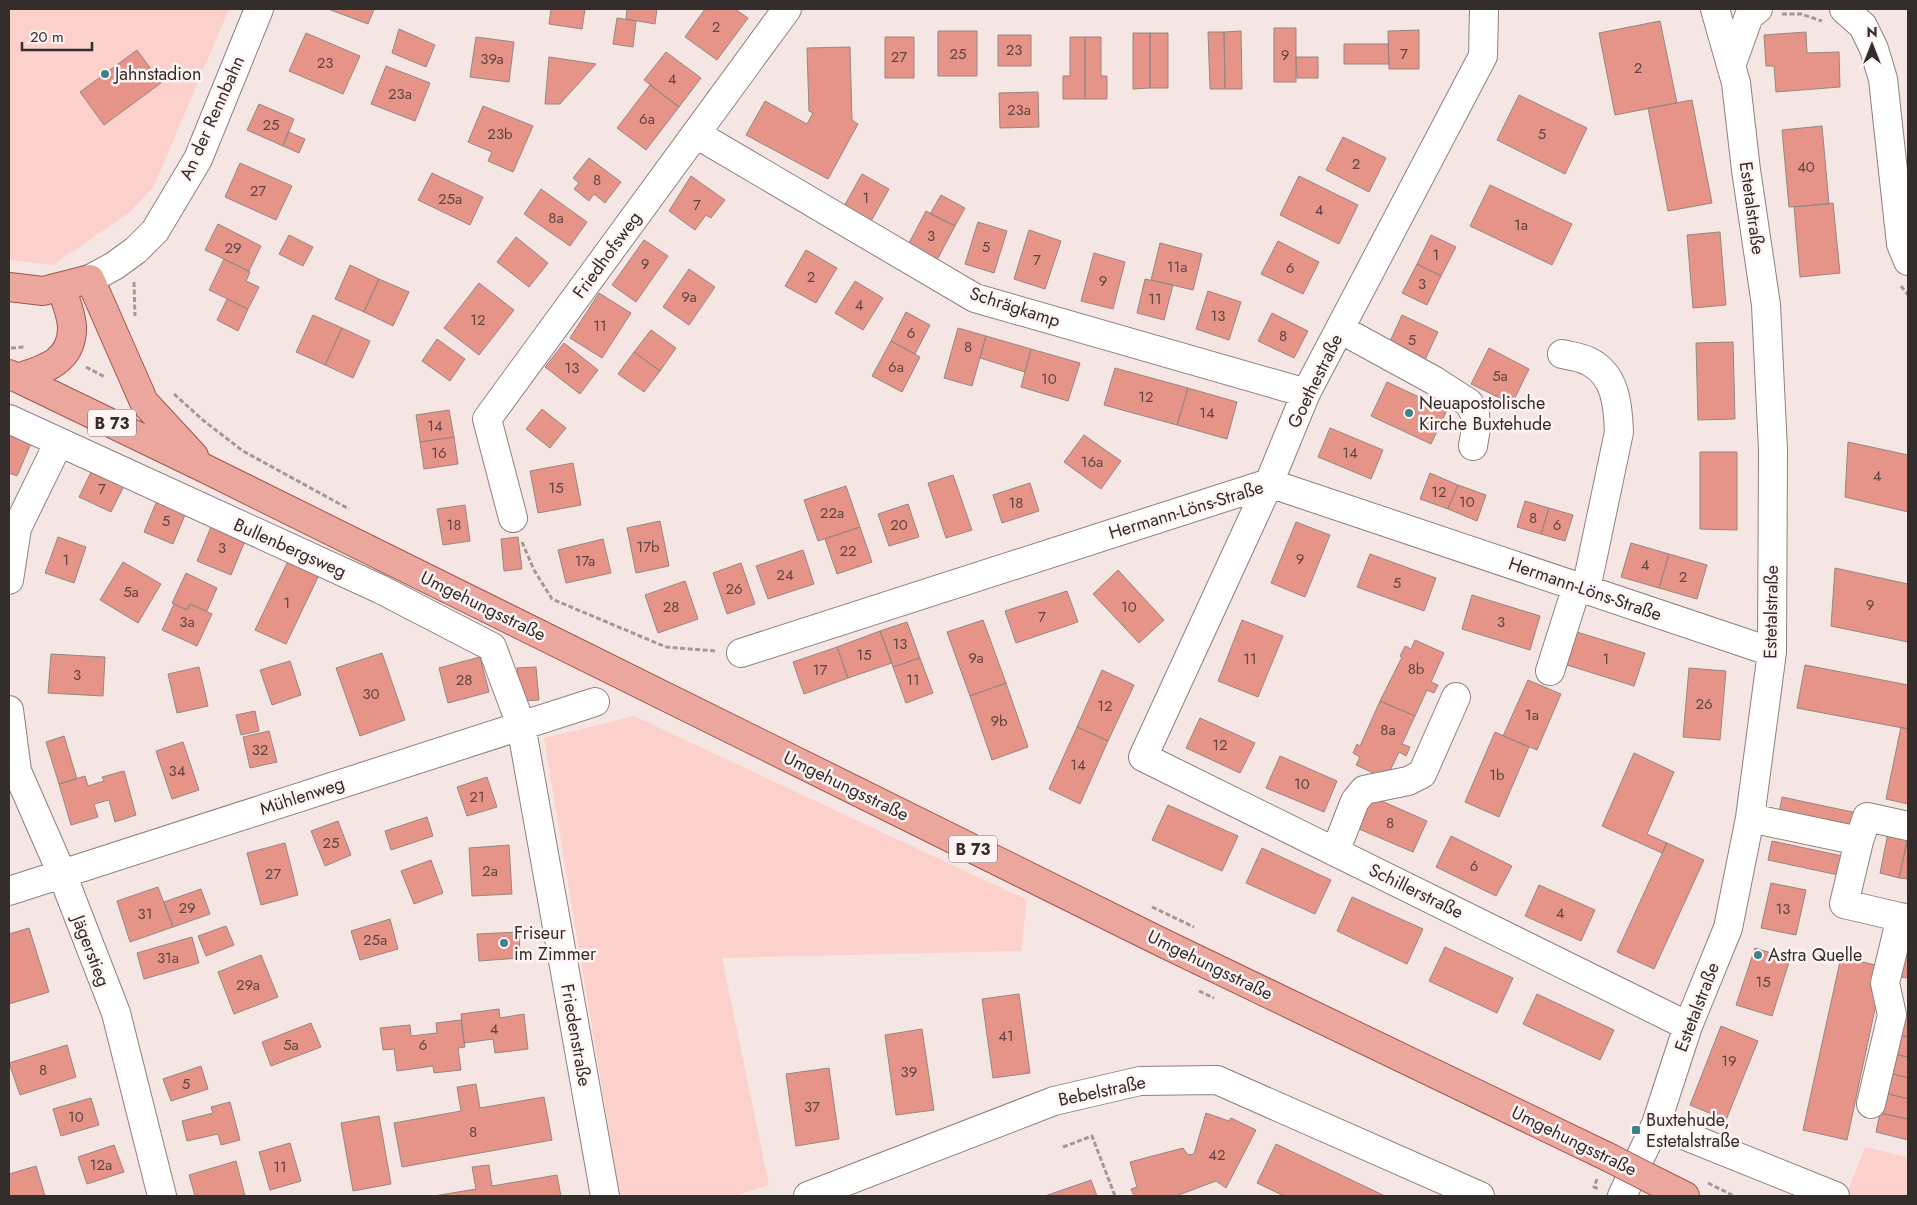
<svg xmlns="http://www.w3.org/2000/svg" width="1917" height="1205" font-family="Jost,sans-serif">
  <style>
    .green { fill: #fcd1cb }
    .building { fill: #e69388; stroke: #958684 }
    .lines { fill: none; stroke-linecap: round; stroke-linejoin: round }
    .minor-casing { stroke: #8f807e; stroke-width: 30 }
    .major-casing { stroke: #a2554c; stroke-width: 30 }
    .path { stroke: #a49896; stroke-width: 3; stroke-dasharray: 5 2.5; stroke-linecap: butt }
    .minor { stroke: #fff; stroke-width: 28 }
    .major { stroke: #eba69e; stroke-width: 28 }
    .major-bridge-casing { stroke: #a2554c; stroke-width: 30; stroke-linecap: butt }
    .major-bridge { stroke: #eba69e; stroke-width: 28 }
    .poi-dot { fill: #3d838e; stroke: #fff4f3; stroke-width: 2 }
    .labels { text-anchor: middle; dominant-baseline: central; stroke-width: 5; stroke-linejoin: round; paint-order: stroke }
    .number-label { font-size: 15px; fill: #604643 }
    .shield { fill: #fff4f3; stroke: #706968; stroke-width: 1 }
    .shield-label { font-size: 16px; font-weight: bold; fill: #332d2c }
    .poi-label { font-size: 18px; fill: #332d2c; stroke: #fff4f3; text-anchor: start }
    .street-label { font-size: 18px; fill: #332d2c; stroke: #fff4f3 }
  </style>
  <rect width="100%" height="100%" fill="#f6e6e3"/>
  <path class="green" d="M9,9h220l-75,177 -25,27 -76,52 -44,-5z
    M634,716l393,184 -6,51 -299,7 47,227 -34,11h-115l-76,-458z
    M1865,1147l43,10v39h-62z"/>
  <path class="building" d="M328,9h46l-6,15z
    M551,9h34l-3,20 -33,-5z
    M627,9h30l-2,15 -29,-5z
    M705,9h30l13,9 -31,42 -32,-23z
    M617,18l19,3 -3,26 -20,-3z
    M1660,21l17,82 -62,12 -16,-82z
    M1274,28h22v54h-22z
    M399,29l36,16 -9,22 -34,-14z
    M1419,30v39h-30l-1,-38z
    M938,31h39v45h-39z
    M1241,31l1,58h-17l-1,-57z
    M1208,32h16l1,57h-15z
    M1806,32l1,21 32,-1 1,35 -64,5 -2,-26h-8l-2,-31z
    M306,33l54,23 -17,38 -54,-23z
    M1133,33h17v55l-17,1z
    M1150,33h18v55h-18z
    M998,35h33v31h-33z
    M476,37l38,5 -5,40 -39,-5z
    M885,37h29v41h-29z
    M1070,37h15v62h-22v-23h7z
    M1085,37h16v39h6v23h-22z
    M1344,44h44l1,20h-45z
    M850,47l2,73 6,4 -30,55 -82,-44 19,-34 42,23 6,-11 -4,-2 -2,-63z
    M137,50l24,33 -57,42 -24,-33z
    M666,52l35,26 -22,29 -35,-27z
    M549,57l47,7 -36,40h-15z
    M1296,57h22v21h-21z
    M386,66l44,17 -15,38 -44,-17z
    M650,85l29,22 -33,43 -29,-22z
    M1038,92l1,35 -39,1 -1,-35z
    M1519,95l68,33 -22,46 -68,-34z
    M1692,100l20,103 -44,8 -20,-103z
    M259,104l35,15 -11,27 -36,-16z
    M483,106l50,20 -20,46 -25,-11 4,-9 -24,-10z
    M1822,126l7,78 -40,3 -7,-77z
    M288,132l17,7 -6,14 -16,-7z
    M1343,137l43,21 -17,34 -43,-22z
    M589,158l32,24 -16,21 -11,-9 -5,7 -15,-12 5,-6 -6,-5z
    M240,163l52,23 -16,34 -51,-23z
    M432,173l51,24 -13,28 -52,-25z
    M862,174l27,15 -19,34 -27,-15z
    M691,176l34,24 -14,18 -5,-3 -11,15 -26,-19z
    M1299,176l59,29 -19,39 -59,-29z
    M1490,185l82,39 -20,41 -82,-39z
    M541,189l46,33 -17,24 -46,-32z
    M941,195l24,13 -10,18 -25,-12z
    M1833,203l7,70 -40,4 -6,-70z
    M926,211l29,15 -18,34 -29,-15z
    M978,222l29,9 -13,42 -29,-9z
    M218,224l43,22 -12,25 -44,-21z
    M1029,230l32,11 -16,48 -31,-10z
    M1720,232l6,73 -33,3 -6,-73z
    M289,235l24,12 -10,19 -24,-12z
    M1431,235l25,12 -15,29 -24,-12z
    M516,237l32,26 -19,24 -32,-25z
    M644,240l24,16 -32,46 -24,-17z
    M1278,241l41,21 -16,32 -42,-20z
    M1160,243l42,11 -9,36 -42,-10z
    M806,250l31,18 -21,35 -31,-17z
    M1094,253l31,9 -12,47 -32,-8z
    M224,259l26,13 -4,9 13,6 -11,22 -39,-19z
    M1417,264l24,12 -14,29 -25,-12z
    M350,265l29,14 -15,33 -29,-13z
    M689,269l26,18 -26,38 -26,-18z
    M379,279l30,13 -16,34 -29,-14z
    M1145,279l28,6 -9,35 -27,-7z
    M855,281l28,17 -20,32 -28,-17z
    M479,283l35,27 -35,45 -35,-27z
    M1208,291l33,11 -12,38 -33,-11z
    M599,293l32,20 -29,45 -32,-20z
    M227,299l21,10 -10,22 -21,-11z
    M906,312l24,13 -15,29 -24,-13z
    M1272,313l36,18 -14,27 -36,-17z
    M313,315l29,13 -17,37 -29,-13z
    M1402,315l36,17 -15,32 -36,-16z
    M342,328l28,13 -17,37 -28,-13z
    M958,328l28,8 -14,50 -28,-8z
    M651,330l25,18 -16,23 -26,-19z
    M986,336l45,13 -6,23 -45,-14z
    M437,339l28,20 -15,22 -28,-20z
    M891,341l29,16 -18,35 -30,-16z
    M1733,342l2,77 -37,1 -2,-77z
    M564,343l34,27 -18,24 -35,-27z
    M1489,348l40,21 -17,35 -41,-20z
    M1031,349l49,14 -12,38 -47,-14z
    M634,352l26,19 -16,21 -26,-18z
    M1115,368l73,20 -11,37 -73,-20z
    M1387,382l60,28 -16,34 -60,-28z
    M1188,388l49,14 -10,37 -50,-14z
    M542,409l24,19 -16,20 -24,-19z
    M449,410l5,27 -34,5 -4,-27z
    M1330,428l53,22 -12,29 -53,-22z
    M9,431l23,10 -15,35 -8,-3z
    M1084,435l37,26 -20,28 -37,-27z
    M454,437l4,27 -34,5 -4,-27z
    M1848,442l60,13v57l-63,-15z
    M1700,452h37v78l-37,-1z
    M573,463l8,42 -43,8 -8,-42z
    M94,466l32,16 -15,30 -32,-15z
    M1430,473l28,12 -10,24 -28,-10z
    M953,475l19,55 -26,8 -18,-55z
    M1030,483l9,28 -37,12 -9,-28z
    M1458,485l28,10 -9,26 -29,-12z
    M846,486l14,41 -42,14 -14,-41z
    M158,498l29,12 -14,34 -29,-12z
    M1525,501l24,7 -8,26 -24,-7z
    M908,504l11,33 -30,9 -11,-32z
    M465,505l5,36 -27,4 -6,-36z
    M1549,508l24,7 -8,26 -24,-7z
    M660,521l9,45 -33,7 -9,-45z
    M213,522l34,14 -16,39 -34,-14z
    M1296,522l34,13 -25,62 -34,-14z
    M860,527l12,35 -35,12 -12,-35z
    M58,537l28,10 -12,36 -29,-10z
    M518,537l4,32 -18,2 -3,-32z
    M603,539l8,34 -45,10 -8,-33z
    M1631,543l38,11 -10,34 -38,-11z
    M803,550l11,34 -46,15 -12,-33z
    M1370,554l66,24 -12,33 -67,-24z
    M1669,554l38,11 -10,34 -38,-11z
    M288,561l31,14 -33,69 -31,-14z
    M123,562l38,22 -23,39 -38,-23z
    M741,563l14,41 -28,10 -14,-41z
    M1835,568l73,16v58l-77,-16z
    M1118,570l46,50 -25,23 -46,-49z
    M186,573l31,15 -10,23 -17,-7 -3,6 -15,-7z
    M685,581l13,38 -40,14 -13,-38z
    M1067,591l11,31 -62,21 -11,-32z
    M1472,595l68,21 -10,34 -68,-21z
    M174,604l13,6 3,-6 22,10 -15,32 -35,-16z
    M983,620l23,63 -36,13 -23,-64z
    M1242,620l41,16 -25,61 -40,-16z
    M907,622l13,36 -27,9 -13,-36z
    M880,631l12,32 -44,15 -11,-31z
    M1577,632l68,21 -11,33 -67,-21z
    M1415,640l29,13 -13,29 7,3 -4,8 -7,-3 -12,26 -35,-15 22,-44 -2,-1 5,-10 6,3z
    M837,647l11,31 -44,16 -11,-32z
    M382,653l23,67 -45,16 -24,-68z
    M51,654l54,3 -2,39 -55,-3z
    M480,657l9,35 -41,11 -9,-35z
    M920,658l13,35 -27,10 -13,-36z
    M290,661l11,34 -29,10 -12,-35z
    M1805,665l103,20v44l-111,-21z
    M199,667l9,39 -31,7 -9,-39z
    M536,667l3,33 -18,1 -4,-33z
    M1689,668l37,3 -6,69 -37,-3z
    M1102,670l32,15 -26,56 -31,-14z
    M1528,680l33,14 -24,56 -34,-14z
    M1006,683l22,64 -36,13 -22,-64z
    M1380,701l35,15 -13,28 8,3 -4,9 -7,-4 -13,27 -30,-14 4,-8 -7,-4 4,-9 3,2z
    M255,711l4,20 -18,4 -5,-20z
    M1200,718l55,25 -15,30 -54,-25z
    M1077,727l31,14 -28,63 -31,-15z
    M1901,727l7,2v75l-22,-5z
    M269,731l8,31 -27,6 -7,-31z
    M1495,732l34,15 -30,70 -34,-15z
    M64,736l13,43 -18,5 -13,-42z
    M183,742l16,48 -27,9 -16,-48z
    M1634,753l40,19 -27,62 20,9 -5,10 -60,-27z
    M1280,756l57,25 -13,31 -58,-24z
    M124,771l12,44 -21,7 -6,-22 -15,4 4,13 -27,8 -12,-41 26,-8 3,10 16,-5 -2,-4z
    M487,777l10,30 -30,9 -10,-29z
    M1366,794l61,27 -14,31 -61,-26z
    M1782,797l75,16 -5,21 -74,-15z
    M1168,805l70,31 -16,35 -70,-31z
    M427,817l6,19 -42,14 -6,-19z
    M338,821l13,34 -26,11 -14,-35z
    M1888,833l20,4 -9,41 -19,-5z
    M1451,836l61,30 -16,30 -60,-29z
    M1908,837v42l-9,-1z
    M1772,841l75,16 -4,19 -75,-16z
    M285,843l13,52 -37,10 -14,-52z
    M1667,843l37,17 -50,109 -37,-17z
    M509,845l3,49 -40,2 -3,-48z
    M1262,848l69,32 -16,34 -69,-31z
    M431,860l12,33 -29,11 -13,-33z
    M1771,883l35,7 -10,45 -35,-7z
    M1539,885l56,25 -14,31 -56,-25z
    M158,887l15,40 -43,15 -13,-41z
    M201,889l9,25 -37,13 -9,-25z
    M1352,897l71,32 -16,35 -70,-33z
    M390,919l8,30 -38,11 -9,-29z
    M226,926l8,19 -28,11 -8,-20z
    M29,928l20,64 -40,12v-70z
    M519,932l1,26 -41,3 -2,-27z
    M192,937l7,26 -55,16 -7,-26z
    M1908,943v35l-8,-1z
    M1445,947l68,31 -16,35 -68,-32z
    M1755,948l35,11 -18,57 -36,-11z
    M261,955l17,42 -44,17 -16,-42z
    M1841,957l43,10 -37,173 -44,-10z
    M1019,994l11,79 -37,5 -11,-79z
    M1537,994l77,36 -14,30 -77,-36z
    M499,1009l1,9 24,-4 4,35 -33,4 -2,-14 -29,4 -3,-29z
    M1903,1015l5,1v21l-9,-2z
    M461,1020l4,27 -7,1 3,22 -27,3 -1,-7 -36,5 -3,-22 -11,1 -3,-22 30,-3 1,11 26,-3 -1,-10z
    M311,1023l10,24 -50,19 -9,-24z
    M1721,1026l37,15 -32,79 -36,-15z
    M922,1029l12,81 -38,5 -11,-80z
    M1899,1035l9,2v20l-14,-3z
    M67,1045l9,32 -56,18 -11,-32z
    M1894,1054l14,3v21l-18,-5z
    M201,1066l7,23 -37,12 -8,-22z
    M829,1068l10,71 -43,7 -10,-72z
    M1890,1073l18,5v21l-23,-6z
    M476,1084l4,24 64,-11 8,43 -150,27 -8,-44 67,-12 -4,-24z
    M1885,1093l23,6v20l-28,-6z
    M91,1098l8,27 -38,11 -8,-27z
    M230,1102l10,38 -19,5 -3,-11 -31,7 -5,-20 31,-8 -2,-6z
    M1206,1113l23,8 2,-3 25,12 -30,58 -10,-7 -40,15h-42l-3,-7 6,-2 -7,-25 53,-14 5,7 6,-1z
    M1880,1113l28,6v21l-32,-8z
    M379,1116l12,68 -38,7 -12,-68z
    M290,1143l11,38 -31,9 -11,-38z
    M1276,1144l109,52h-101l-27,-13z
    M114,1145l10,27 -37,12 -9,-27z
    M236,1161l9,35h-50l-6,-21z
    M489,1165l3,21 65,-11 4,21h-127l42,-7 -4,-22z
    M36,1166l9,30h-36v-22z
    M1091,1180l6,16h-52z"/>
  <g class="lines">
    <g class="minor-casing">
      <path id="minor" d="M1484,9l-1,47 -177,337 -37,90 -126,274 545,269
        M1844,9l19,17 11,23 9,30 18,165 7,17
        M1731,66l18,-50 9,-7
        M696,134l279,164 331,95
        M90,279l24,-13 22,-16 19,-19 43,-72 61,-150
        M1340,329l95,52 34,22 6,11 1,14 -3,18
        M1562,354c8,2 18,3 26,7 28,13 30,45 31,71l-33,157
        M9,419l371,170 112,58 29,78 84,471
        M513,518l-26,-99 300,-410
        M9,580l8,-52 42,-86
        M741,653l528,-170 503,169
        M1550,671l27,-85
        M9,710l8,61 45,103 54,139 46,183
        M1750,818l109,23 -15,63 64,15
        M1859,841l8,-24 41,9
        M1335,852l20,-51 9,-11 44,-9 14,-7 34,-77
        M9,891l586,-189
        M1871,1104l21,-89 -7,-32 16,-66
        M1656,1124l179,72
        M808,1196l246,-95 86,-20 77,-1 263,116
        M1622,1196l34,-72 32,-98 40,-98 22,-110 22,-166 1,-202 -7,-145 -20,-135 -10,-87 -21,-74"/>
    </g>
    <g class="major-casing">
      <path id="major" d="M9,287l34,4 47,-12 54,123 50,54
        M9,374l197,95 957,474 445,214
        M17,378c29,-9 56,-17 55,-52 -1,-13 -7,-27 -11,-39
        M1651,1179l34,17"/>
    </g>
    <path class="path" d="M1782,14h19l21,7
      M134,282l1,34
      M1901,286l7,9
      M11,348l14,-1
      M86,367l19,10
      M174,394l30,27 39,30 106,58
      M522,542l12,28 18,29 114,48 50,4
      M1152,907l42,20
      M1199,991l15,7
      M1063,1147l29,-11 23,60
      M1597,1179l-3,8 5,2
      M1708,1183l26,13"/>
    <use href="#minor" class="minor"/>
    <use href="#major" class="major"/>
    <g class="major-bridge-casing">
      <path id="major-bridge" d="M1608,1157l43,22"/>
    </g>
    <use href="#major-bridge" class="major-bridge"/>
  </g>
  <g class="poi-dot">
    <circle cx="105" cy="74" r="5"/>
    <circle cx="1409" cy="413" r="5"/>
    <circle cx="504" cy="943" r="5"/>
    <circle cx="1758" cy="955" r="5"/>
    <rect x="1631" y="1125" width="10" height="10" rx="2.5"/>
  </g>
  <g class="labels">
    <g class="number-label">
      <text x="716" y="27">2</text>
      <text x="1014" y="50">23</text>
      <text x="958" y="54">25</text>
      <text x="1404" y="54">7</text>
      <text x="1285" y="55">9</text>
      <text x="899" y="57">27</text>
      <text x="492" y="59">39a</text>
      <text x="325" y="63">23</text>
      <text x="1638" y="68">2</text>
      <text x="672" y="79">4</text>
      <text x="400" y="94">23a</text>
      <text x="1019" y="110">23a</text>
      <text x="647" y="119">6a</text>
      <text x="271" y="125">25</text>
      <text x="500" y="134">23b</text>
      <text x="1542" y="134">5</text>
      <text x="1356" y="164">2</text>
      <text x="1806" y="167">40</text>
      <text x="597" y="180">8</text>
      <text x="258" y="191">27</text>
      <text x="866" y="198">1</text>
      <text x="450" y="199">25a</text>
      <text x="697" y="205">7</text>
      <text x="1319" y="210">4</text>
      <text x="556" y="218">8a</text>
      <text x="1521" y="225">1a</text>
      <text x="931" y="236">3</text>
      <text x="986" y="247">5</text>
      <text x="233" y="248">29</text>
      <text x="1436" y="255">1</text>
      <text x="1037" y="260">7</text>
      <text x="645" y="264">9</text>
      <text x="1177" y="267">11a</text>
      <text x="1290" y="268">6</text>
      <text x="811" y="277">2</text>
      <text x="1103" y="281">9</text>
      <text x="1422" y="284">3</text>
      <text x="689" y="297">9a</text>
      <text x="1155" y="299">11</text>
      <text x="859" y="305">4</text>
      <text x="1218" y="316">13</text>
      <text x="478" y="320">12</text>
      <text x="600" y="326">11</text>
      <text x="911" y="333">6</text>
      <text x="1283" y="336">8</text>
      <text x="1412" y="340">5</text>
      <text x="968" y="347">8</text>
      <text x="896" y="367">6a</text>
      <text x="572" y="368">13</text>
      <text x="1500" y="376">5a</text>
      <text x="1049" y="379">10</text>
      <text x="1146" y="397">12</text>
      <text x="1207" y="413">14</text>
      <text x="435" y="426">14</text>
      <text x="439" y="453">16</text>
      <text x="1350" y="453">14</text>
      <text x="1092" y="462">16a</text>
      <text x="1877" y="476">4</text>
      <text x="556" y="488">15</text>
      <text x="102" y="489">7</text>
      <text x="1439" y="492">12</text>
      <text x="1467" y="502">10</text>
      <text x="1016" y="503">18</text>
      <text x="832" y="513">22a</text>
      <text x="1533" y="518">8</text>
      <text x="166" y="521">5</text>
      <text x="454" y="525">18</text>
      <text x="899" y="525">20</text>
      <text x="1557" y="525">6</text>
      <text x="648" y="547">17b</text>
      <text x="222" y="548">3</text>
      <text x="848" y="551">22</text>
      <text x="1300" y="559">9</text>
      <text x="66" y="560">1</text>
      <text x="585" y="561">17a</text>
      <text x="1645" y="565">4</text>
      <text x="785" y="575">24</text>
      <text x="1683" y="577">2</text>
      <text x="1397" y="583">5</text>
      <text x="734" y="589">26</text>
      <text x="131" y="592">5a</text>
      <text x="287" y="603">1</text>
      <text x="1870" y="605">9</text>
      <text x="671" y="607">28</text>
      <text x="1129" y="607">10</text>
      <text x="1042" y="617">7</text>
      <text x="187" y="622">3a</text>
      <text x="1501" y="622">3</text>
      <text x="900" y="644">13</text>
      <text x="864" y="655">15</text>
      <text x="976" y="658">9a</text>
      <text x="1250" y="659">11</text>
      <text x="1606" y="659">1</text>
      <text x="1416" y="669">8b</text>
      <text x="820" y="670">17</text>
      <text x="77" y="675">3</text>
      <text x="464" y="680">28</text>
      <text x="913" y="680">11</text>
      <text x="371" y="694">30</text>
      <text x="1704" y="704">26</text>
      <text x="1105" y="706">12</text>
      <text x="1532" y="715">1a</text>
      <text x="999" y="721">9b</text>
      <text x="1388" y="730">8a</text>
      <text x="1220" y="745">12</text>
      <text x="260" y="750">32</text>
      <text x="1078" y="765">14</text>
      <text x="177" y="771">34</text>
      <text x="1497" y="775">1b</text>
      <text x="1302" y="784">10</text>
      <text x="477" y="797">21</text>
      <text x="1390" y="823">8</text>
      <text x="331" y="843">25</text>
      <text x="1474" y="866">6</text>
      <text x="490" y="871">2a</text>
      <text x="273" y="874">27</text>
      <text x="187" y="908">29</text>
      <text x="1783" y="909">13</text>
      <text x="1560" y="913">4</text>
      <text x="145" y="914">31</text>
      <text x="375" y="940">25a</text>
      <text x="168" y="958">31a</text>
      <text x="1763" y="982">15</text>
      <text x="248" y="985">29a</text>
      <text x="494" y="1029">4</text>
      <text x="1006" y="1036">41</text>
      <text x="291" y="1045">5a</text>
      <text x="423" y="1045">6</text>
      <text x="1729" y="1061">19</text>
      <text x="43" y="1070">8</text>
      <text x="909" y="1072">39</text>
      <text x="186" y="1084">5</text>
      <text x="812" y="1107">37</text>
      <text x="76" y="1117">10</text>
      <text x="473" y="1132">8</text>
      <text x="1217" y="1155">42</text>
      <text x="101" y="1165">12a</text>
      <text x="280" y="1167">11</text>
    </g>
    <g class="shield">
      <rect x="88" y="409.5" width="48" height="27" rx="4"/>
      <rect x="949" y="835.5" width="48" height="27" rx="4"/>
    </g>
    <g class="shield-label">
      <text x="112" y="423">B 73</text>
      <text x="973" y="849">B 73</text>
    </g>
    <g class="poi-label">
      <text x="115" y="74">Jahnstadion</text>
      <text x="1419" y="403">Neuapostolische<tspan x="1419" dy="21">Kirche Buxtehude</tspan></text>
      <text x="514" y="933">Friseur<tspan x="514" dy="21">im Zimmer</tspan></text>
      <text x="1768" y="955">Astra Quelle</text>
      <text x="1646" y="1120">Buxtehude,<tspan x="1646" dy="21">Estetalstraße</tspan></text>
    </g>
    <g class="street-label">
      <text transform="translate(212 118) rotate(-66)">An der Rennbahn</text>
      <text transform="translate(1752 208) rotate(82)">Estetalstraße</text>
      <text transform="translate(607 255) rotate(-54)">Friedhofsweg</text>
      <text transform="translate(1015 307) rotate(18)">Schrägkamp</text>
      <text transform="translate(1315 381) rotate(-64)">Goethestraße</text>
      <text transform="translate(1186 510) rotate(-17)">Hermann-Löns-Straße</text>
      <text transform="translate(290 548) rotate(24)">Bullenbergsweg</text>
      <text transform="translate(1585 589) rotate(19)">Hermann-Löns-Straße</text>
      <text transform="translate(483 606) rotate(26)">Umgehungsstraße</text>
      <text transform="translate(1771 612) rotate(-89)">Estetalstraße</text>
      <text transform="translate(846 786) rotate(26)">Umgehungsstraße</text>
      <text transform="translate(302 796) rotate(-18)">Mühlenweg</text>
      <text transform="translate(1416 891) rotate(26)">Schillerstraße</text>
      <text transform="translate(91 951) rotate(69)">Jägerstieg</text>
      <text transform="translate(1210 965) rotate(26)">Umgehungsstraße</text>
      <text transform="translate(1697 1007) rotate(-69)">Estetalstraße</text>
      <text transform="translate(576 1035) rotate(80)">Friedenstraße</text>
      <text transform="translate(1102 1091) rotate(-12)">Bebelstraße</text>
      <text transform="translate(1574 1141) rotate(26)">Umgehungsstraße</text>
    </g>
  </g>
  <rect width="1917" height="1205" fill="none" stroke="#332d2c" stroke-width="20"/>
  <g transform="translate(1872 45)" stroke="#fff4f3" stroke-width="4" paint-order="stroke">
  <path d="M0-4L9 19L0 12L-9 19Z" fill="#332d2c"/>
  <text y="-8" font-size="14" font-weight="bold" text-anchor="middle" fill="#332d2c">N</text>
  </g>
  <path d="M22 42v8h70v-8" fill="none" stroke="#332d2c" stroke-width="2.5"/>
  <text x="30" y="42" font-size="15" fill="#332d2c" stroke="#fff4f3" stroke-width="4" paint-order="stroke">20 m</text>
</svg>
